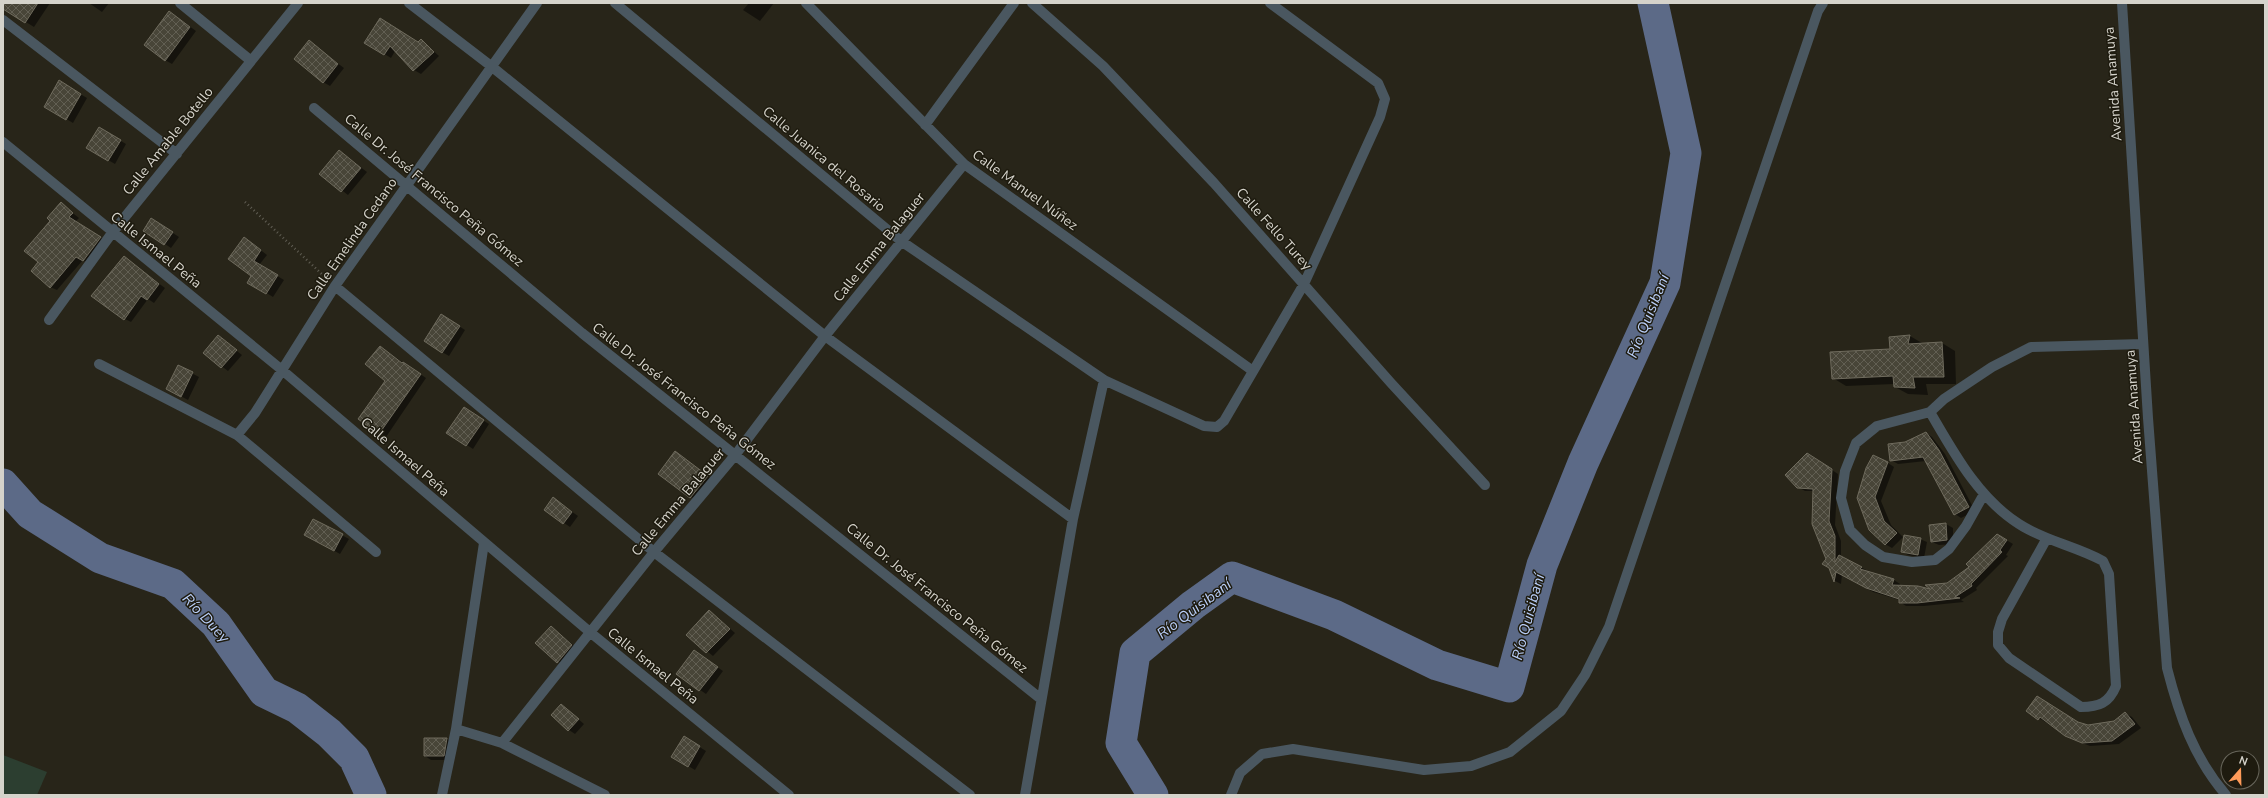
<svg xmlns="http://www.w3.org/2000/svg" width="2268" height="798" font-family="'Nunito Sans',sans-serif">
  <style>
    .park { fill: #2c3e30 }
    .shadow { fill: #0007 }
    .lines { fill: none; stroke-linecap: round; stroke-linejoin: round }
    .river { stroke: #5c6a87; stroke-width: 31 }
    .building { fill: url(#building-cross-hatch); stroke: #6f6b5d }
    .path { stroke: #615e54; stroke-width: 2.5; stroke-dasharray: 1 3; stroke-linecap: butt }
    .street { stroke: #4a5760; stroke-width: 10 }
    .labels { text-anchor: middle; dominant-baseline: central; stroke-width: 3; stroke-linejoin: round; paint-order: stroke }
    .street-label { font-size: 14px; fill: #d5d3cb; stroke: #1e1b0f }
    .water-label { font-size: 15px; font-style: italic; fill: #b9cef8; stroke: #1e1b0f }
  </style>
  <defs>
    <pattern id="building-cross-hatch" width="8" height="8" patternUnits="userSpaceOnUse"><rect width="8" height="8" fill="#484538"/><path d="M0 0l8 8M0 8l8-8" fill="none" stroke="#625f53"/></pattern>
  </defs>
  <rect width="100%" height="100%" fill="#282519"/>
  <path class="park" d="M3,755l44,17 -10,23h-34z"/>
  <path class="shadow" d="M5,3h45l-16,24 -31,-19z
    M89,3h20l-7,9z
    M749,3h25l-14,18 -17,-11z
    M170,12l26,19 -24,33 -7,-4z
    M421,40l18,16 -18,18 -7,-4 -19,-19 -4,7 -26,-16 53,1z
    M309,42l35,26 -14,18 -7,-4z
    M60,82l27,16 -14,25 -28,-17z
    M99,128l27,16 -11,20 -28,-16z
    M339,151l28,21 -19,23 -27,-21z
    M61,204l18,14 -4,4 32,20 -17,22 -7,-4 -26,30 -7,-3 -11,-25 12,-41z
    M158,223l21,14 -8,11 -27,-18z
    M250,242l17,13 -8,10 25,15 -11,17 -24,-15 3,-6z
    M124,258l41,30 -11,15 -6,-4 -17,23 -6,-3z
    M448,319l17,11 -16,26 -7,-4z
    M218,336l24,19 -14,16 -24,-18z
    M1910,336l12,7h20l13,8 1,33h-30l2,11 -20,-1 -13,-7 -1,-3 -48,2 -13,-8 58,-28z
    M380,347l46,31 -40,59 -6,-4 6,-53z
    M178,366l21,11 -11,23 -15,-8z
    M470,412l19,12 -16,25 -6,-4z
    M1926,433l6,4 13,17 30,57 -14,7 -6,-4 -29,-53 -28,3 -7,-4 14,-17z
    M681,456l33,25 -17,20 -38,-28z
    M1814,458l24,16 -3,51 6,16v16l27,14 26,9 6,4 -1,2 34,6 37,-25 33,-29 10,6 -7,11 2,1 -32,32 1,2 -16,10 3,2 -40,4h-18l-6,-4v-2l-27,-8 -31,-18 -1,10 -6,-3 -8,-22 -13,-68h-9l-7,-4z
    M1888,463l6,4 -13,34 10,24 12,12 -11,11 -7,-4 -18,-75z
    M554,499l24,17 -8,11 -25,-17z
    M314,520l35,19 -9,15 -34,-19z
    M1946,524l7,4v16l-14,1 -7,-3 -1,-16z
    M1920,539l7,3 -3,16 -16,-3 -6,-4z
    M710,611l25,22 -22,23 -26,-21z
    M551,627l27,22 -14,17 -28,-23z
    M694,651l29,20 -17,23 -29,-20z
    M562,705l22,19 -9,10 -6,-4z
    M2028,711l60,15 27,-4 10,-9 7,4 9,11 -22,16 -29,2 -18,-7z
    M685,738l21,13 -11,19 -22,-13z
    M425,739h22l6,3 -3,18h-19l-6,-4z"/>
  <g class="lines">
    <path class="river" d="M3,484l27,30 70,44 73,26 43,40 48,68 33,16 32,25 25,25 17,37
      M1153,795l-32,-52 14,-90 58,-48 39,-28 102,38 103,50 72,22 33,-122 41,-102 82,-180 21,-130 -33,-150"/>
  </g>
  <path class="building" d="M3,3h35l-13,20 -22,-14z
    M169,11l21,16 -25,34 -21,-16z
    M380,18l38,24 3,-3 13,13 -21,19 -23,-25 -6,9 -20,-12z
    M309,40l29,24 -15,19 -29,-24z
    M59,80l22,14 -15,26 -22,-13z
    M99,127l22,13 -13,21 -22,-13z
    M339,150l22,18 -20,24 -22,-18z
    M61,202l12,11 -4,4 32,20 -18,24 -7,-4 -26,31 -19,-17 7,-9 -14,-11 26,-30 -3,-3z
    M151,218l22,14 -9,13 -21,-14z
    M244,237l17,13 -7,11 24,14 -12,19 -19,-11 4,-7 -23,-17z
    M124,256l35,28 -12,16 -6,-4 -17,24 -33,-24z
    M441,314l19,12 -18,27 -18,-12z
    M218,335l19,15 -16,18 -18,-15z
    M1910,335l-2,9 34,-2 2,35h-31l2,11 -21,-1 -1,-11 -61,3 -2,-27 60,-3 -1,-12z
    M380,346l22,17 1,-1 18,12 -42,60 -21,-15 27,-38 -20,-17z
    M178,365l15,7 -12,25 -15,-8z
    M464,407l20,13 -18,26 -20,-13z
    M1926,432l13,18 30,57 -15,8 -31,-58 -33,4 -2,-17 17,-2z
    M675,451l33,25 -18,22 -32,-24z
    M1807,453l25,16 -3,52 6,15v26l4,-7 23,12 -2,2 34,10 -2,6 26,1 12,3 -5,-4 22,-2 22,-16 -3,-3 31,-30 10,6 -7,10 2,2 -31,32 1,2 -17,11 5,1 -43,5h-18v-4l-33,-11 -30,-16 -2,10 -5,-14 -7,-4 4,-5 -14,-35 1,-35 -16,-1 -12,-13z
    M1873,455l15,7 -13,35 9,24 13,12 -12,12 -16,-15 -12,-32 9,-30z
    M553,497l19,15 -9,12 -19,-14z
    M313,519l30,15 -9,17 -30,-16z
    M1946,523l1,17 -16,2 -2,-17z
    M1904,535l17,3 -3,17 -17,-3z
    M709,610l21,19 -24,24 -20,-18z
    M551,626l21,19 -15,18 -22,-20z
    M694,650l24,17 -19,24 -23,-17z
    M2037,696l41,26 10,3 26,-4 11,-9 10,12 -23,17 -30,2 -17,-7 -25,-19 -2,3 -12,-9z
    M561,704l18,15 -11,12 -17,-16z
    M684,736l16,10 -12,21 -17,-10z
    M424,738h23l-3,18h-20z"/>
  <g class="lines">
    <path class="path" d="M245,202l80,75"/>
    <path class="street" d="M180,3l70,57
      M409,3l82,63 334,270 248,183
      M615,3l286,238 203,139 100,46 13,1 7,-6 80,-137 76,-167 5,-18 -7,-16 -108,-80
      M806,3l158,161 289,207
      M1032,3l71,63 111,117 177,200 94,102
      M2122,3l26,415 19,250c12,47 27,90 59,127
      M3,20l174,134
      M314,108l268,225 459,366
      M925,125l89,-122
      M3,142l279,228 309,263 198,162
      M335,286l319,266 316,243
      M49,320l63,-87 186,-230
      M99,364l138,71 139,117
      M1930,412c24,41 48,86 89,112 26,17 57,22 84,37l6,13 7,112c-7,17 -17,21 -35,21l-72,-49 -11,-13v-13l4,-13 45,-81
      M237,435l18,-22 80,-127 202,-283
      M1984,494l-18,32 -17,23 -14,11 -23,2 -29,-5 -18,-12 -15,-15 -9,-32 4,-27 11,-28 21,-17 53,-14 14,-13 48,-32 39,-20 112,-3
      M456,729l46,14 103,52
      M502,743l152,-191 82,-98 89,-118 139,-172
      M442,795l14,-66 28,-186
      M1025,795l48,-276 31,-139
      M1231,795l9,-22 22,-19 31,-5 131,21 47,-4 39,-14 51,-41 24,-36 24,-48 209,-616 5,-8"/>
  </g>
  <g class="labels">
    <g class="street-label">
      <text transform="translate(2113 84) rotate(-94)">Avenida Anamuya</text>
      <text transform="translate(168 141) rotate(-51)">Calle Amable Botello</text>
      <text transform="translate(824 159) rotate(40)">Calle Juanica del Rosario</text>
      <text transform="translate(434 190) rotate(40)">Calle Dr. José Francisco Peña Gómez</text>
      <text transform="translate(1025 190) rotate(36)">Calle Manuel Núñez</text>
      <text transform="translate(1274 229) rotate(48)">Calle Fello Turey</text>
      <text transform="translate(352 239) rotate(-55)">Calle Emelinda Cedano</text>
      <text transform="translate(879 247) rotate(-51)">Calle Emma Balaguer</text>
      <text transform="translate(156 250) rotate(39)">Calle Ismael Peña</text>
      <text transform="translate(684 396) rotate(38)">Calle Dr. José Francisco Peña Gómez</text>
      <text transform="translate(2134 407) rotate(-94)">Avenida Anamuya</text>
      <text transform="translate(405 457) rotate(41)">Calle Ismael Peña</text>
      <text transform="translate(678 502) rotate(-50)">Calle Emma Balaguer</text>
      <text transform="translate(937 598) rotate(39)">Calle Dr. José Francisco Peña Gómez</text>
      <text transform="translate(653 666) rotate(39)">Calle Ismael Peña</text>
    </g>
    <g class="water-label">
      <text transform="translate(1648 316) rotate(-68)">Río Quisibaní</text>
      <text transform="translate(1194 609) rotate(-37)">Río Quisibaní</text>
      <text transform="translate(1528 617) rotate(-75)">Río Quisibaní</text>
      <text transform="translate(206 618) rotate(47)">Río Duey</text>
    </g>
  </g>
  <rect width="2268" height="798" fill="none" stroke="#d5d3cb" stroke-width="8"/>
  <g transform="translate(2240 770) rotate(20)"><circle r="19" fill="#1e1b0f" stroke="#67655a"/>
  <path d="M0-3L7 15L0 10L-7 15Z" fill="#fe9b59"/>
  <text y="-6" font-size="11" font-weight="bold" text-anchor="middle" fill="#d5d3cb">N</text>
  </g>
</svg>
